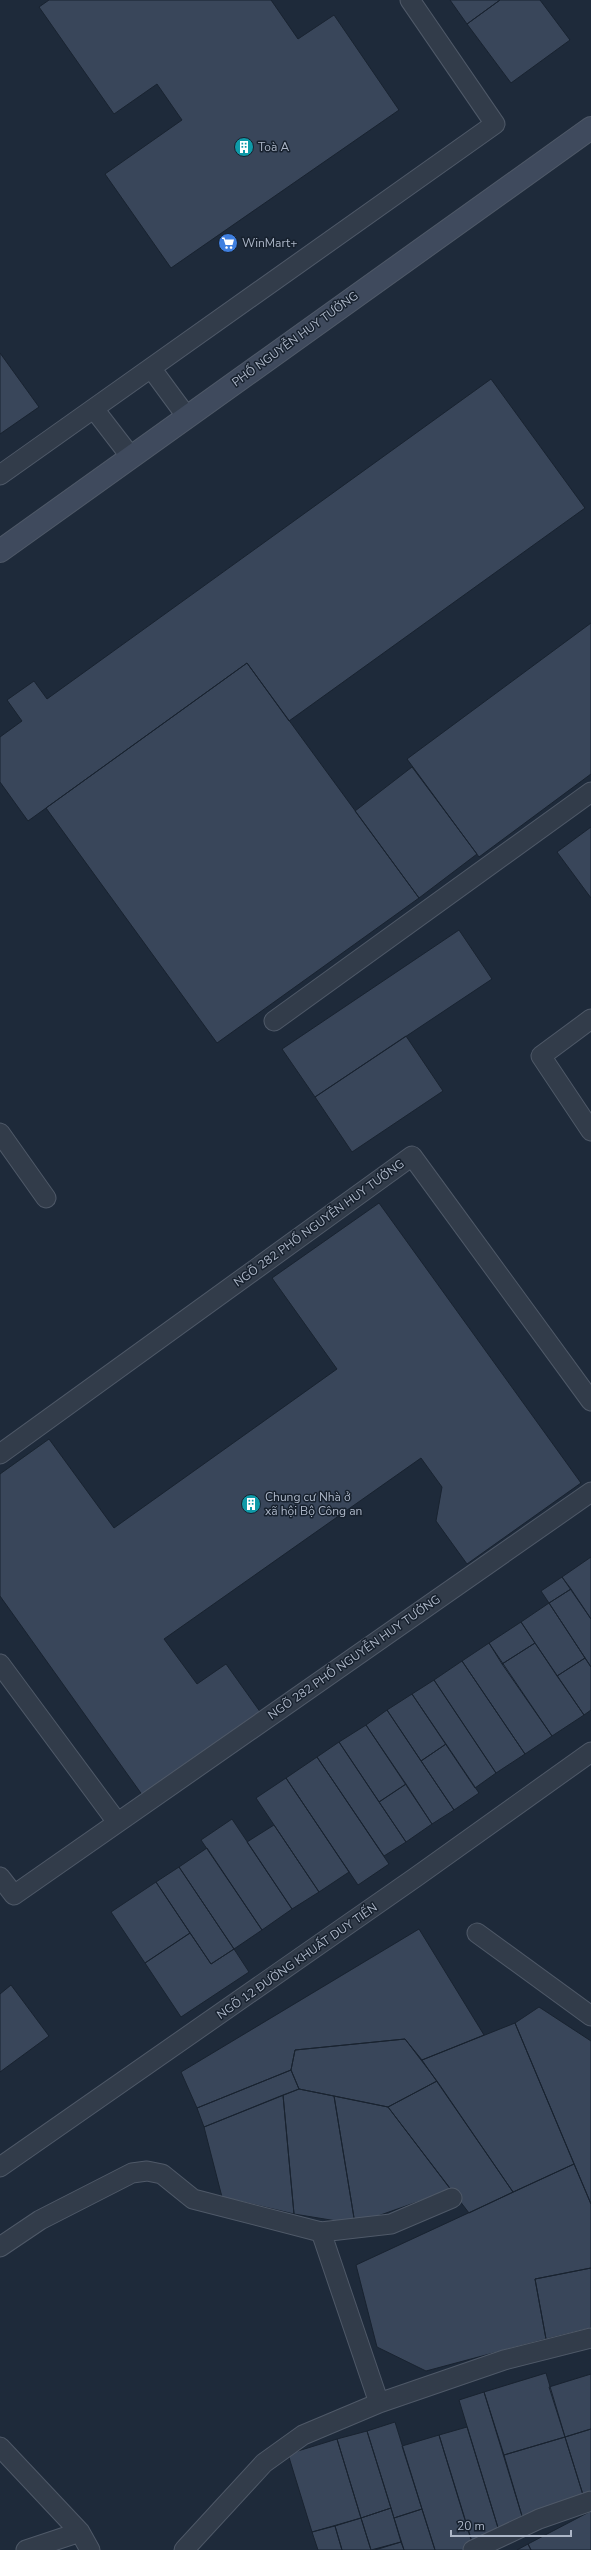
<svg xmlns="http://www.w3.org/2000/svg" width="591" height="2550" font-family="'Nunito Sans',sans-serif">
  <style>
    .building { fill: #39465a; stroke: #192330 }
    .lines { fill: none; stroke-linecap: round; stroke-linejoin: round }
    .lane-casing { stroke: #4f5968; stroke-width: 21 }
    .secondary-casing { stroke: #4f5968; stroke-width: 24 }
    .lane { stroke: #323c4a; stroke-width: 19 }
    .secondary { stroke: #3f4a5d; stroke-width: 22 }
    .labels { text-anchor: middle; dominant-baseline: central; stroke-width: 3; stroke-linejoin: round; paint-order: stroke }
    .poi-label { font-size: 12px; fill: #acb6c7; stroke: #17212e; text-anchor: start }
    .street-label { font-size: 12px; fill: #acb6c7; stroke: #17212e }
  </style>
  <rect width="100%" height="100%" fill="#1e2a3a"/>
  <path class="building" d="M49,0h222l27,39 36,-24 65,95 -228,158 -66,-94 77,-54 -25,-36 -43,30 -75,-107z
    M450,0h50l-33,24z
    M500,0h40l30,40 -59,43 -44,-59z
    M0,353l39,54 -39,27z
    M491,379l94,129 -296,213 -42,-58 -219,158 -28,-39v-45l22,-16 -15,-21 27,-19 13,18z
    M591,623v151l-112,83 -72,-98z
    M247,663l172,235 -202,145 -171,-235z
    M412,767l65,87 -58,44 -64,-87z
    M591,827v71l-34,-46z
    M459,930l33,49 -177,118 -33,-48z
    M406,1036l37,55 -91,61 -37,-55z
    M379,1203l202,280 -114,81 -31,-43 6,-34 -21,-29 -257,181 33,45 29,-20 35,49 -118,83 -143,-200v-122l49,-35 65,89 223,-159 -65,-91z
    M591,1557v62l-29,-42z
    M562,1577l9,12 -22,14 -8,-12z
    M571,1589l20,30v48l-42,-64z
    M549,1603l36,55 -28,18 -36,-54z
    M521,1622l14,21 -33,21 -13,-21z
    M489,1643l63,93 -27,18 -63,-93z
    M535,1643l49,72 -32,21 -50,-72z
    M585,1658l6,9v43l-7,5 -27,-39z
    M462,1661l63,93 -29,19 -62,-93z
    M434,1680l62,93 -21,15 -63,-94z
    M412,1694l34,50 -25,17 -34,-51z
    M387,1710l67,100 -22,14 -66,-99z
    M366,1725l40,59 -27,18 -40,-60z
    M339,1742l67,100 -22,14 -67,-99z
    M446,1744l33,49 -25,17 -33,-49z
    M317,1757l72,107 -31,21 -72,-107z
    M286,1778l63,94 -30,20 -63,-94z
    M406,1784l26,40 -26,18 -27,-40z
    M232,1819l60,90 -30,21 -61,-90z
    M274,1825l45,67 -27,17 -45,-67z
    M207,1848l55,82 -28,19 -55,-82z
    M179,1867l55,82 -23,15 -55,-82z
    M156,1882l34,51 -45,30 -34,-51z
    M419,1929l65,106 -62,25 -17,-21 -110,11 -4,20 -94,38 -16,-36z
    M190,1933l21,31 23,-15 15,23 -68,45 -36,-54z
    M11,1985l38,51 -49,36v-78z
    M539,2007l52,34v163l-76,-181z
    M515,2023l59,141 -61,28 -91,-132z
    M405,2039l32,42 -49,26 -89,-18 -8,-19 4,-20z
    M291,2070l8,19 -95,38 -7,-19z
    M437,2081l76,111 -44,21 -81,-106z
    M299,2089l35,7 21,128 -61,-10 -11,-119z
    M283,2095l11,119 -72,-17 -18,-70z
    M334,2096l54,11 63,83 -96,34z
    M574,2164l17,40v64l-56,11 11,60 -120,32 -49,-24 -21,-82z
    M591,2268v60l-45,11 -11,-60z
    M546,2373l19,64 -61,18 -20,-63z
    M591,2374v55l-26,8 -16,-50z
    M484,2392l38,124 -23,15 -40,-131z
    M395,2422l27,87 -28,9 -27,-87z
    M467,2427l32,104 -27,12 -33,-108z
    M591,2429v66l-7,3 -19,-61z
    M367,2431l24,77 -30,10 -24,-79z
    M439,2435l35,113 -8,2h-31l-33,-104z
    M565,2437l19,61 -62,18 -18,-61z
    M337,2439l24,79 -49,14 -24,-78z
    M391,2508l10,34 -30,8 -10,-32z
    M422,2509l13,41h-31l-10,-32z
    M591,2511v39h-60l-3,-6z
    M361,2518l10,32h-29l-7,-24z
    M335,2526l7,24h-24l-6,-18z
    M401,2542l3,8h-29z
    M528,2544l3,6h-14z"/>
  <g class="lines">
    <g class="lane-casing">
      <path id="lane" d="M151,368l36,49
        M94,409l37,48
        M0,475l495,-351 -85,-124
        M591,1019l-50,37 50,75
        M274,1021l317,-229
        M0,1133l46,65
        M0,1454l412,-298 179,245
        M0,1664l117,158
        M0,1877l14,18 577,-403
        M477,1933l114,83
        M0,2167l416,-290 175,-125
        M321,2232l70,-8 61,-26
        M0,2247l40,-27 92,-47 15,-2 15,3 31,25 128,33 58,171
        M0,2447l80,85 10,18
        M26,2550l54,-18
        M184,2550l80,-87 39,-28 76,-32 125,-43 87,-22
        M473,2550l66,-31 52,-18"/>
    </g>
    <g class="secondary-casing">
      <path id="secondary" d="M0,551l591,-423"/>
    </g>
    <use href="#lane" class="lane"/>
    <use href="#secondary" class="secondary"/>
  </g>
  <defs>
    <g id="building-disc" transform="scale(1)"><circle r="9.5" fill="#0f9aa8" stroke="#17212e"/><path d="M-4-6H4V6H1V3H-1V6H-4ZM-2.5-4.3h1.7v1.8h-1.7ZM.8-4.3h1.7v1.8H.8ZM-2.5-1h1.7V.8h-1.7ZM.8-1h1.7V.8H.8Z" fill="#fff"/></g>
    <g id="supermarket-disc" transform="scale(1)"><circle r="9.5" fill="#3f7fe0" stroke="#17212e"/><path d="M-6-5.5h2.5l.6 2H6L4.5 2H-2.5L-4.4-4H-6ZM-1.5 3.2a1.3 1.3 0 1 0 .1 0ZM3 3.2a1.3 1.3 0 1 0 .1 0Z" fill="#fff"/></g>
  </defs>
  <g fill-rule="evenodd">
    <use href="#building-disc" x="244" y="147"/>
    <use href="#supermarket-disc" x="228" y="243"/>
    <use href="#building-disc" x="251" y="1504"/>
  </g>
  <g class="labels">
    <g class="poi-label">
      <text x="258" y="147">Toà A</text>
      <text x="242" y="243">WinMart+</text>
      <text x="265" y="1497">Chung cư Nhà ở<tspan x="265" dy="14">xã hội Bộ Công an</tspan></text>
    </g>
    <g class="street-label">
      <text transform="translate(295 339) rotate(-36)">PHỐ NGUYỄN HUY TƯỞNG</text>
      <text transform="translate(319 1223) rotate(-36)">NGÕ 282 PHỐ NGUYỄN HUY TƯỞNG</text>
      <text transform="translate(354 1657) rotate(-35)">NGÕ 282 PHỐ NGUYỄN HUY TƯỞNG</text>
      <text transform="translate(297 1961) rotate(-35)">NGÕ 12 ĐƯỜNG KHUẤT DUY TIẾN</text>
    </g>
  </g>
  <path d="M451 2530v6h120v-6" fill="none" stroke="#acb6c7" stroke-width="2"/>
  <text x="457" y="2530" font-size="12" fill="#acb6c7" stroke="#17212e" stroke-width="3" paint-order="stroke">20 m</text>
</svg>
